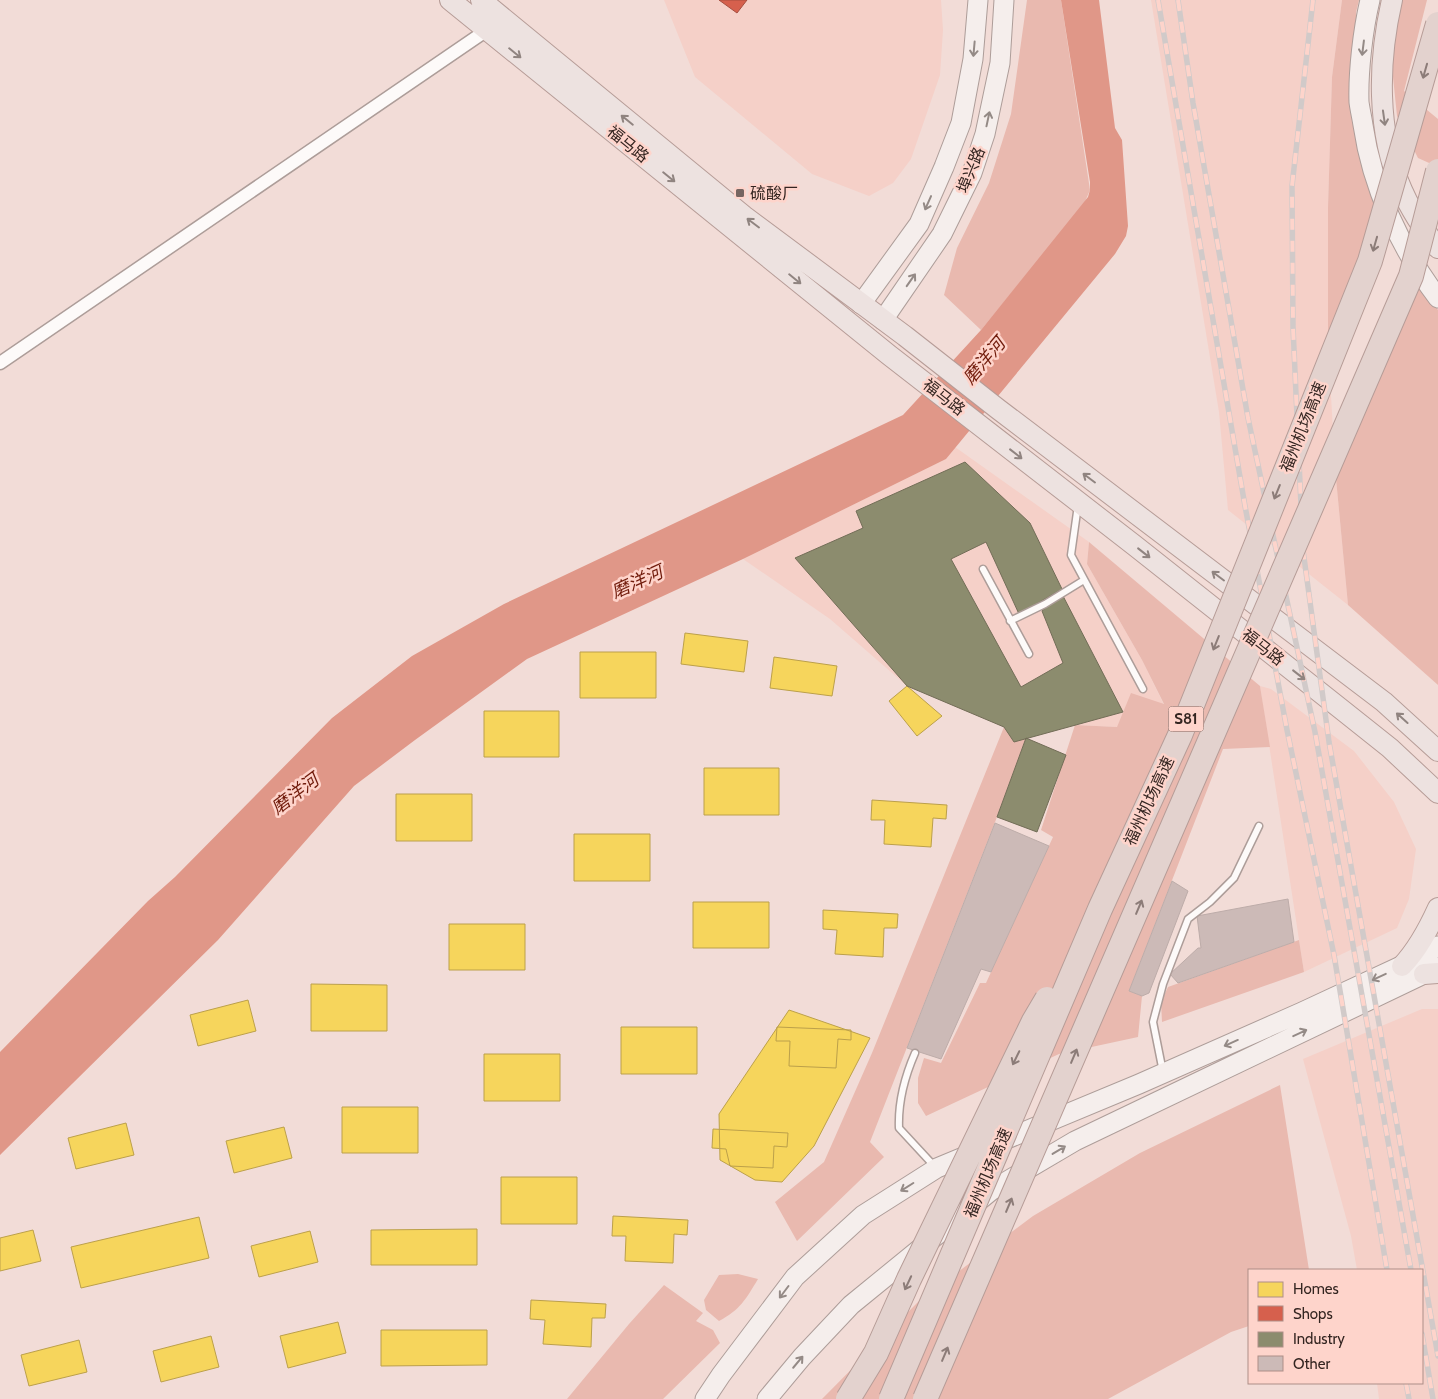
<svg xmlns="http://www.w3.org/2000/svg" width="1438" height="1399" font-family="Cabin,'Noto Sans SC',sans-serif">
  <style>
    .built { fill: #f5d0c8 }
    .green { fill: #e9b9af }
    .water { fill: #e09788 }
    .homes { fill: #f6d55c; stroke: #bca04a }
    .shops { fill: #d6604d; stroke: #a54e40 }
    .industry { fill: #8c8c6e; stroke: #726d57 }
    .building { fill: #ccbab7; stroke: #bdaca9 }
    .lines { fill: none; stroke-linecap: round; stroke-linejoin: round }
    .lane-casing { stroke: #ad9d99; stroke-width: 9 }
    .street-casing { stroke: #ad9d99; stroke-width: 15 }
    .secondary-casing { stroke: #ad9d99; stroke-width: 21 }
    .primary-casing { stroke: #b69c97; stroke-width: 22 }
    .lane { stroke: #fdfaf9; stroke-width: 6 }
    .street { stroke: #fdfaf9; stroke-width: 12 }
    .secondary { stroke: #f5eeec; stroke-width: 19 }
    .primary { stroke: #ede2e0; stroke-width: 20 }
    .rail-casing { stroke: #d1cac9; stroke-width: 5.5 }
    .rail { stroke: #fed4cb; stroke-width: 4; stroke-dasharray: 11; stroke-linecap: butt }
    .highway-bridge-casing { stroke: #b69c97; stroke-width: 26; stroke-linecap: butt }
    .highway-bridge { stroke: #e3d2ce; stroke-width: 24 }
    .oneway { stroke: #948a86 }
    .oneway2 { stroke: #908480 }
    .oneway3 { stroke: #8c7c78 }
    .poi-dot { fill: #766561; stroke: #fed4cb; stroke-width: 2 }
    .labels { text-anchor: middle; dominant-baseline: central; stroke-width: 5; stroke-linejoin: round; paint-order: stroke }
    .shield { fill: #fed4cb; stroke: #715a54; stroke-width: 1 }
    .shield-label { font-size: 15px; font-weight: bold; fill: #342521 }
    .street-label { font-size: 16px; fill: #342521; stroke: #fed4cb }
    .poi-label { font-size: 16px; fill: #342521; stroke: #fed4cb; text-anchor: start }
    .water-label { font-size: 18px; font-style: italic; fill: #711b0b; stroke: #fed4cb }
  </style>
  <rect width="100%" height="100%" fill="#f2dcd7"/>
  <path class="built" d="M664,0h277l2,30 -3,45 -29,84 -18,24 -24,13 -57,-22 -117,-97z
    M1151,0h191l-10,77 -4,130v134l7,127 13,137 -120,-95 -9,-98z
    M955,447l134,95 -2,22 55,96 22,45 -47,22 -42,-2 -61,17 -10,-15 -97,-41 -77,-67 -87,-60 203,-100z
    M1260,686l11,3 83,62 40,51 22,47 -7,50 -12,29 -93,44z
    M1422,1009h16v390h-59l-2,-16h45v-113h-65l-6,-34 -48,-177z"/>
  <path class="green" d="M1027,0h34l29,190 -6,14 -103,126 -37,-35 13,-47 32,-65 22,-69z
    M1342,0h17l-3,12 3,78 21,113 -52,138v-134l4,-130z
    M1400,0h27l-23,91 34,28v48l-20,-9 -21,-42 -4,-39v-41z
    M1421,283l17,27v375l-90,-80 -13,-137z
    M1089,542l171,144 10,61 -47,2 -94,242 13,5 -4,41 -79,17 -133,62 -8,-13v-25l6,-20 17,5 39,-80h6l67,-146 -12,-7 34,-105 42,2 14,-34 33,11 -22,-44 -55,-96z
    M1004,727l10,15 12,-4 -29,79 -127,325 14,15 -87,84 -22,-39 49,-40 48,-109z
    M1299,940l5,32 -142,50 -1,-20 7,-15z
    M1280,1085l29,185h-60v56l-18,6 -123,67h-286l97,-98 114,-85 107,-63z
    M738,1274l20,5c-12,20 -18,31 -39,42l-13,-11 -2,-10 15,-25z
    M664,1285l39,28 -7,8 17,9 7,13 -57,56h-96l62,-75z"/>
  <path class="water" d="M1061,0h38l16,128 7,12 6,86 -2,10 -11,18 -169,205 -203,100 -216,100 -112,81 -61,46 -136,154 -218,215v-103l148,-151 27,-24 157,-159 80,-62 92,-52 399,-189 78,-85 107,-133 2,-7v-8z"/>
  <path class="homes" d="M685,633l63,8 -4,31 -63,-8z
    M580,652h76v46h-76z
    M774,657l63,9 -5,30 -62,-8z
    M907,686l35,30 -25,20 -28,-35z
    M484,711h75v46h-75z
    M704,768h75v47h-75z
    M396,794h76v47h-76z
    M872,800l75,5 -1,14 -13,-1 -2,29 -47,-3 1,-24h-14z
    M574,834h76v47h-76z
    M693,902h76v46h-76z
    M823,910l75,4 -1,14h-13l-1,29 -48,-3 2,-24 -14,-1z
    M449,924h76v46h-76z
    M311,984l76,1v46h-76z
    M248,1000l8,31 -58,15 -8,-31z
    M789,1010l81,28 -56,108 -32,36 -27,-2 -35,-20 -1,-46z
    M621,1027h76v47h-76z
    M777,1027l74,3v10l-13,-1 -2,29 -47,-2 1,-25h-14z
    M484,1054h76v47h-76z
    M342,1107h76v46h-76z
    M126,1123l8,32 -58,14 -8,-31z
    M284,1127l8,31 -58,15 -8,-32z
    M713,1129l75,4 -1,14 -13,-1 -1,22 -43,-2 -4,-17 -14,-1z
    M501,1177h76v47h-76z
    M613,1216l75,4 -1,15 -13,-1 -1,29 -48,-2 1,-25h-14z
    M199,1217l10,41 -128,30 -10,-41z
    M477,1229v36h-106v-35z
    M33,1230l8,31 -41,10v-33z
    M310,1231l8,31 -59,15 -8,-31z
    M531,1300l75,4 -1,14h-13l-1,29 -48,-3 2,-24 -15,-1z
    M338,1322l8,31 -58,15 -8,-32z
    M381,1330h106v35l-106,1z
    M211,1336l8,31 -58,15 -8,-31z
    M79,1340l8,32 -58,14 -8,-31z"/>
  <path class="shops" d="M719,0h28l-10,13z"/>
  <path class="industry" d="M965,462l65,61 32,66 -43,25 -33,-72 -35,17 70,128 42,-24 -21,-52 20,-17 61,118 -109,30 -10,-15 -97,-41 -112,-128 68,-30 -7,-17z
    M1026,738l40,17 -29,77 -40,-15z"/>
  <path class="building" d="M995,823l54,23 -58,126 -10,-3 -40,90 -34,-11z
    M1172,881l16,10 -39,102 -7,3 -13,-5z
    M1288,899l6,43 -116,41 -8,-9 28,-26h3l-4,-32z"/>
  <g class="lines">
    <g class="lane-casing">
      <path id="lane" d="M1078,505l-7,50 72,134
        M983,569l46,85
        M1010,621l35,-17 39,-24
        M915,1053c-10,23 -17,50 -16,75l37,40
        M1163,1072l-10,-50 10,-38 25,-65 22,-17 24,-24 25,-52"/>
    </g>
    <g class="street-casing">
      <path id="street" d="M0,363l487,-333"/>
    </g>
    <g class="secondary-casing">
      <path id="secondary" d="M1370,0c-7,29 -12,72 -11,102 1,8 3,16 4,23 9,62 37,123 75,173
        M861,304l58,-80 25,-57 17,-44 12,-64 5,-59
        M883,320l59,-86 30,-61 13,-39 15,-71 4,-63
        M705,1399l16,-24 74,-98 68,-62 74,-47 202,-84 163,-72 116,-54 20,-12
        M767,1399l35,-42 49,-52 141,-115 83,-49 349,-167 13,-7"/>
    </g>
    <g class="primary-casing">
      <path id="primary" d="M450,0l439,355 245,190 207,164 49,39 48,45
        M481,0l263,216 161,120 93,73 386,293 54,49
        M1392,0c-14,61 -16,131 10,190 9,21 22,40 36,58
        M1402,966c16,-17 26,-36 36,-58
        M1424,974l14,-1"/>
    </g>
    <use href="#lane" class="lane"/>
    <use href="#street" class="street"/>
    <use href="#secondary" class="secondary"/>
    <use href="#primary" class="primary"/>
    <g class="rail-casing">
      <path id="rail" d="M1158,0l87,506 42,224 47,225 53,315
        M1178,0l15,103 55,315 67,314 96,538
        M1313,0l-21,186 1,141 10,223 26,192 109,614
        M1422,1334l11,65
        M1406,1383l3,16"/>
    </g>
    <use href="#rail" class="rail"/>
    <g class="highway-bridge-casing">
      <path id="highway-bridge" d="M848,1399l28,-46 33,-74 125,-258 13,-22
        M891,1399l209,-490 80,-174 190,-474 68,-237
        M925,1399l486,-1123 27,-105"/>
    </g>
    <use href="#highway-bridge" class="highway-bridge"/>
  </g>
  <defs><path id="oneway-shaft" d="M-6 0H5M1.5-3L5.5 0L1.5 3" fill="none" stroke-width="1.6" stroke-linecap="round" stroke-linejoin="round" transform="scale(1.25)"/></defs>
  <g class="oneway">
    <use href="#oneway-shaft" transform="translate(1363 48) rotate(97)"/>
    <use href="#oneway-shaft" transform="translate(974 49) rotate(95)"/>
    <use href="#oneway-shaft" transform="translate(988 119) rotate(-78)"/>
    <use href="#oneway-shaft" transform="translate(928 203) rotate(114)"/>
    <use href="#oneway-shaft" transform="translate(911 280) rotate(-55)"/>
    <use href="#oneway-shaft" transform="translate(1379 977) rotate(155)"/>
    <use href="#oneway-shaft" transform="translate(1300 1033) rotate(-25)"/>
    <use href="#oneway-shaft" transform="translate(1231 1043) rotate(156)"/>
    <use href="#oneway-shaft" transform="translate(1059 1150) rotate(-31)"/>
    <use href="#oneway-shaft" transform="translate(907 1187) rotate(148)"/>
    <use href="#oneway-shaft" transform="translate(784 1292) rotate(127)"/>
    <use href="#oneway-shaft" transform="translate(798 1362) rotate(-50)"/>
  </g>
  <g class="oneway2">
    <use href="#oneway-shaft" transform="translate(515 53) rotate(39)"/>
    <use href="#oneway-shaft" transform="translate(1384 118) rotate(82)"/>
    <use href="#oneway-shaft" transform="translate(627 120) rotate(-141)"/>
    <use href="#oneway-shaft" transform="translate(669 177) rotate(39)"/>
    <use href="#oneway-shaft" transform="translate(753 223) rotate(-143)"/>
    <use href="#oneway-shaft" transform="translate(795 279) rotate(39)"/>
    <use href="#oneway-shaft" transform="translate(1016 454) rotate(38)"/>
    <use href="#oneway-shaft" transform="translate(1089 478) rotate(-143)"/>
    <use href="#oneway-shaft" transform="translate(1144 553) rotate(38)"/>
    <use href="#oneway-shaft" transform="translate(1218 576) rotate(-143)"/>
    <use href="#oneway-shaft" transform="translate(1299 675) rotate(38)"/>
    <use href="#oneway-shaft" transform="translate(1402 718) rotate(-138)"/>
  </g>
  <g class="oneway3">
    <use href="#oneway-shaft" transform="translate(1425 71) rotate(106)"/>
    <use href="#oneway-shaft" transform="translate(1375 244) rotate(106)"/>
    <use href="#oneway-shaft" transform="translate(1277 492) rotate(112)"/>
    <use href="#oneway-shaft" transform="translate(1216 643) rotate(112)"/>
    <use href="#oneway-shaft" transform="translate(1139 907) rotate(-67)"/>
    <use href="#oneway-shaft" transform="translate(1074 1056) rotate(-67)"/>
    <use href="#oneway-shaft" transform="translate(1016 1058) rotate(116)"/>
    <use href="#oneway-shaft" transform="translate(1009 1205) rotate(-67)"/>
    <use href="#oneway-shaft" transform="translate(908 1283) rotate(115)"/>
    <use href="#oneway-shaft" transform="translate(945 1354) rotate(-67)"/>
  </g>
  <rect class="poi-dot" x="735" y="188" width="10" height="10" rx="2.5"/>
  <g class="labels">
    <rect class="shield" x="1168.5" y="706.5" width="35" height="25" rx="4"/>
    <g class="shield-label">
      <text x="1186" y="719">S81</text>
    </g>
    <g class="street-label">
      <text transform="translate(628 144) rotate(39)">福马路</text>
      <text transform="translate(971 170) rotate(-68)">埠兴路</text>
      <text transform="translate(944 397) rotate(38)">福马路</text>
      <text transform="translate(1303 427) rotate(-68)">福州机场高速</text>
      <text transform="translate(1263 647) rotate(38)">福马路</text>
      <text transform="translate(1149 801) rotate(-65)">福州机场高速</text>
      <text transform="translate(988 1173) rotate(-67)">福州机场高速</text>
    </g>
    <g class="poi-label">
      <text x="750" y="193">硫酸厂</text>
    </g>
    <g class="water-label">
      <text transform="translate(984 361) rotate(-50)">磨洋河</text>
      <text transform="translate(637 582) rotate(-24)">磨洋河</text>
      <text transform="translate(295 794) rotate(-37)">磨洋河</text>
    </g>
  </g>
  <rect x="1248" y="1269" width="175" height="115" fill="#fed4cb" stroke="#ad8e87"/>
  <rect x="1258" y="1282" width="25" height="15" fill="#f6d55c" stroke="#ad8e87"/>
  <text x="1293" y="1294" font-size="15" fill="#342521">Homes</text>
  <rect x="1258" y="1306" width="25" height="15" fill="#d6604d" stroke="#ad8e87"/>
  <text x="1293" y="1319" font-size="15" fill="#342521">Shops</text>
  <rect x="1258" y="1332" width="25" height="15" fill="#8c8c6e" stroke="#ad8e87"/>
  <text x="1293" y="1344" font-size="15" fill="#342521">Industry</text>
  <rect x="1258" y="1356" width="25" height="15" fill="#ccbab7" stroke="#ad8e87"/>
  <text x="1293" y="1369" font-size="15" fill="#342521">Other</text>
</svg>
